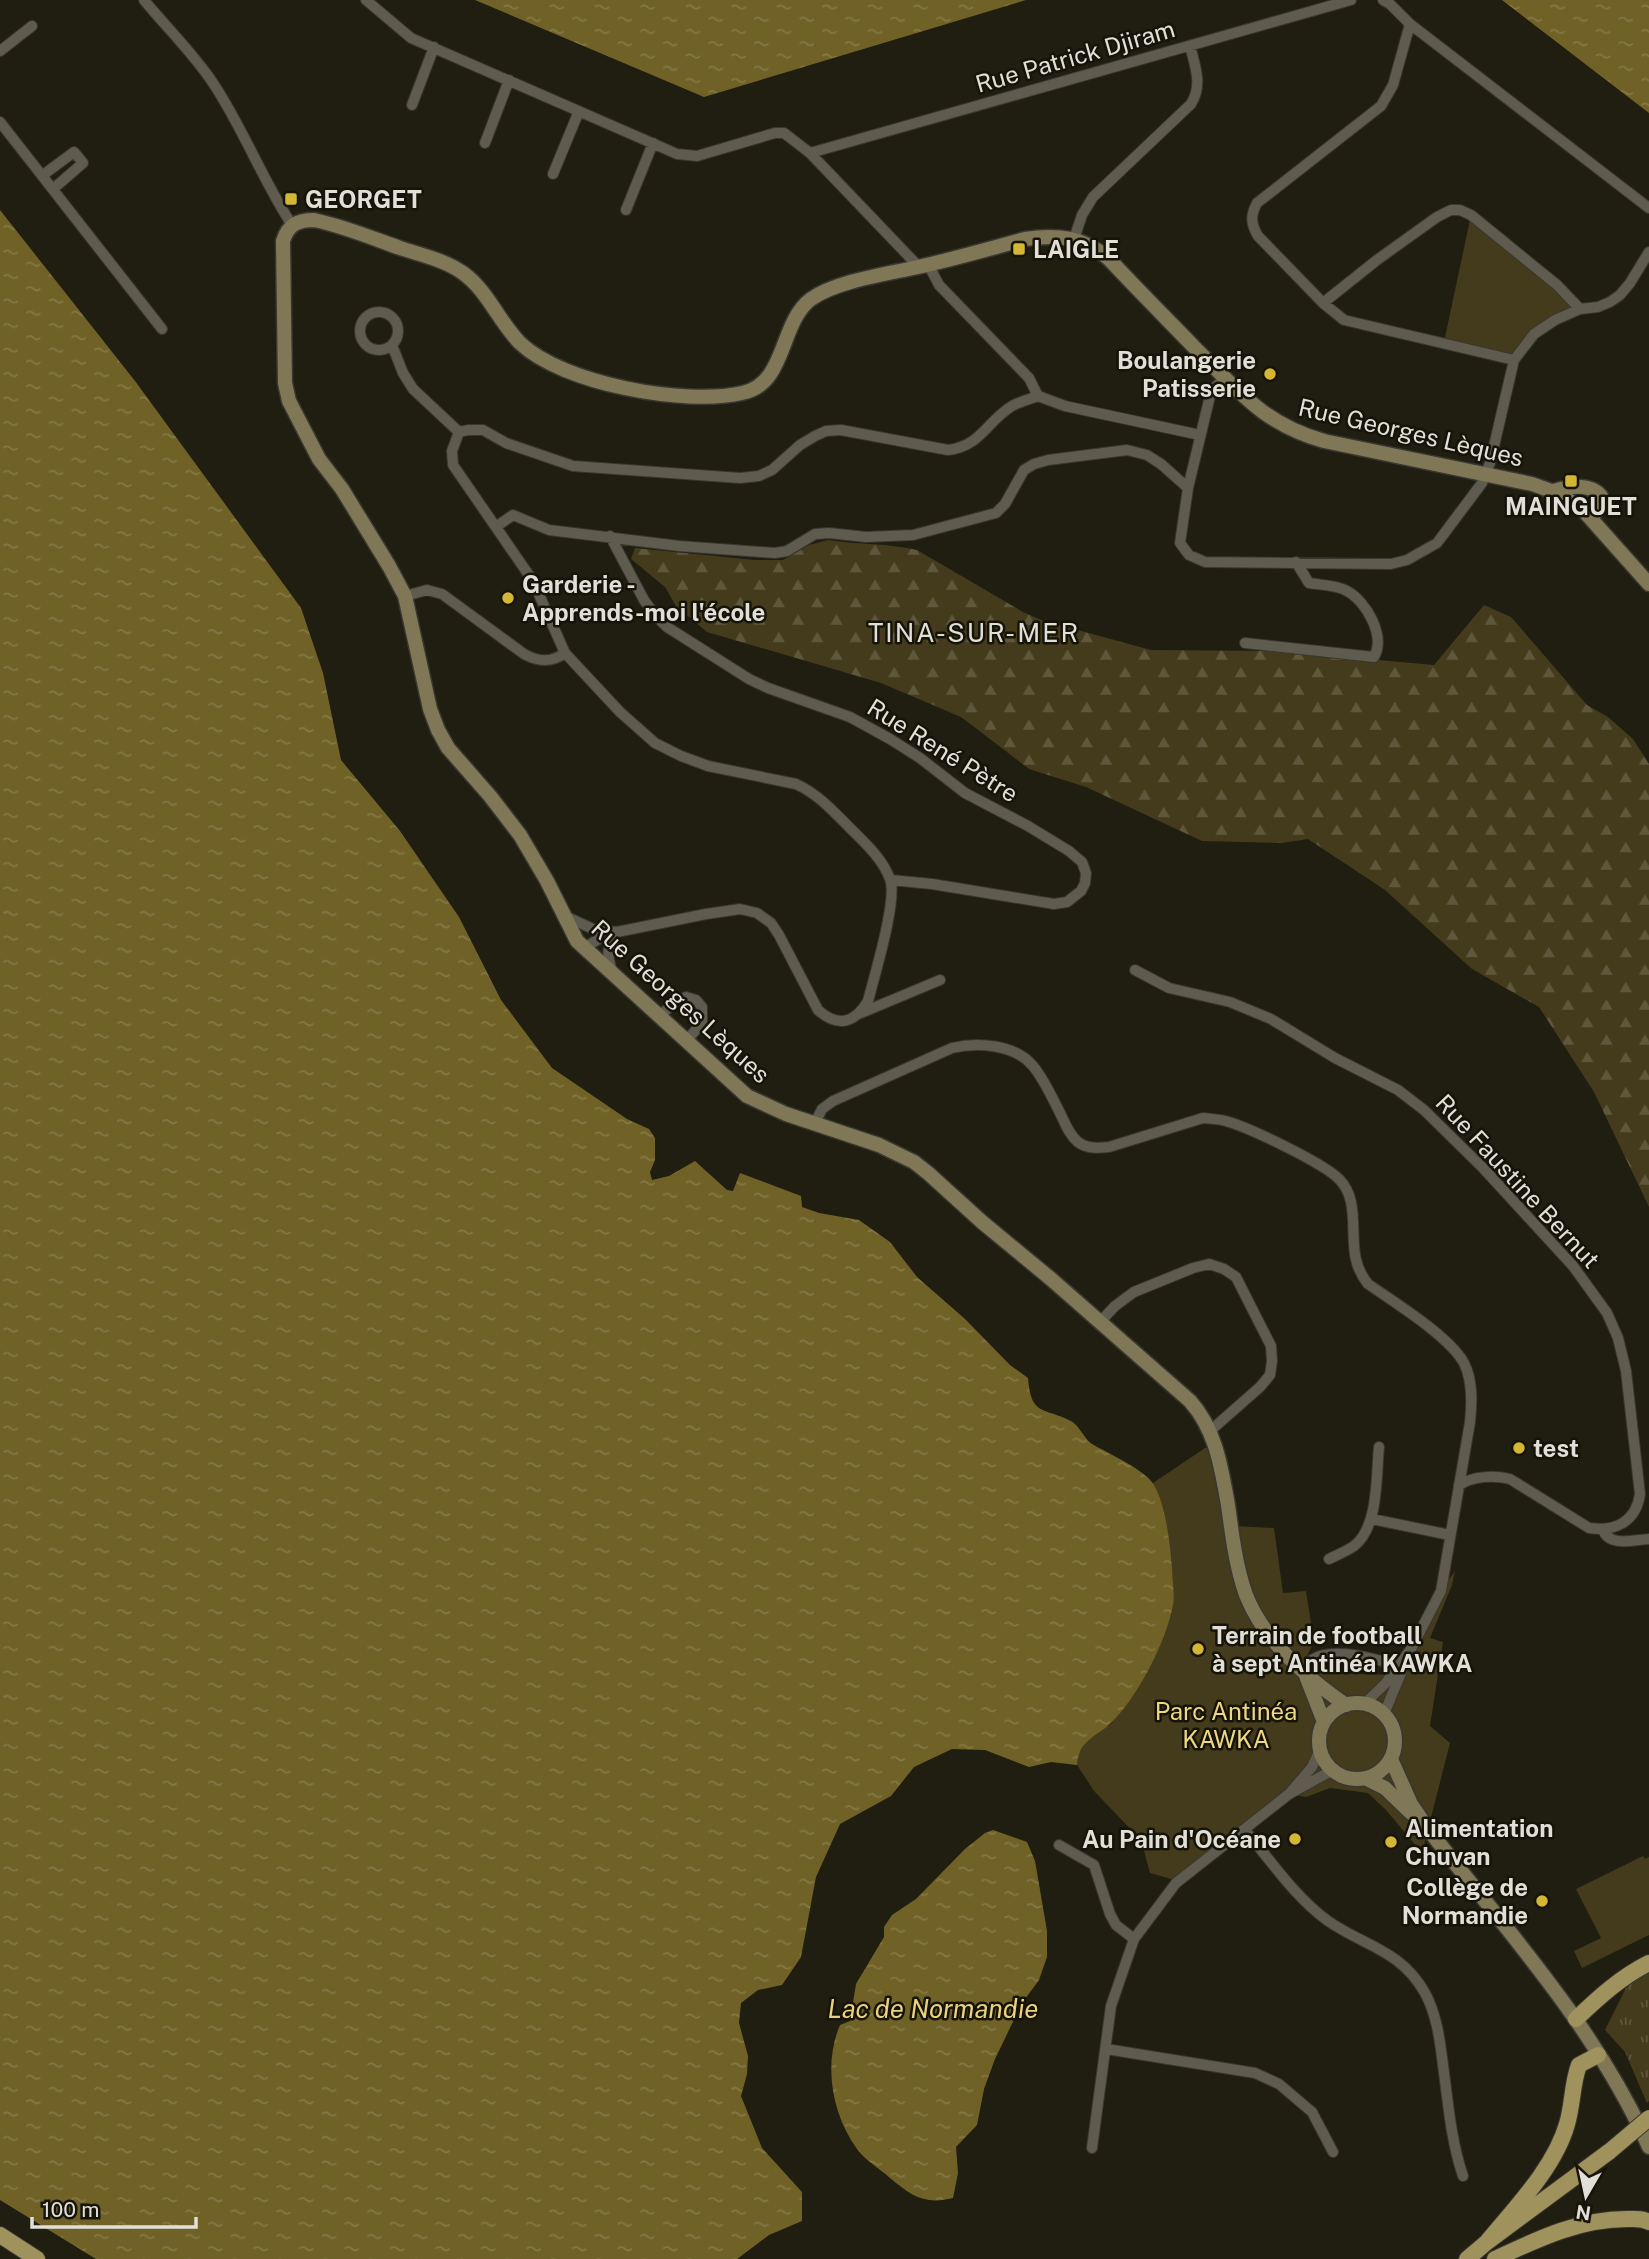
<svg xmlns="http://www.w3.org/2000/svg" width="1649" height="2259" font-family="'Public Sans',sans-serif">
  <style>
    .grass { fill: url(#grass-tufts) }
    .forest { fill: url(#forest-firs) }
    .park { fill: #433b1c }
    .water { fill: url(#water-ripples) }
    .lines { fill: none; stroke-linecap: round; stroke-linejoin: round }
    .minor-casing { stroke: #393730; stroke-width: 12 }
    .secondary-casing { stroke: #393730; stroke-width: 17 }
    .primary-casing { stroke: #393730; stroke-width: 18 }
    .minor { stroke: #5f5b4e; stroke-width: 10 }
    .secondary { stroke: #807756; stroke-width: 14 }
    .primary { stroke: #a0925d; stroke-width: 16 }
    .primary-bridge-casing { stroke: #393730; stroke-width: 18; stroke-linecap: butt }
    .primary-bridge { stroke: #a0925d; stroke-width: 16 }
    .poi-dot { fill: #d4b635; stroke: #161308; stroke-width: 2.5 }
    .labels { text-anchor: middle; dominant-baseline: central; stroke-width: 5; stroke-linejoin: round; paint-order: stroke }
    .street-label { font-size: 24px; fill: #e1dfd8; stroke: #161308 }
    .poi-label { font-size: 24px; font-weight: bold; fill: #e1dfd8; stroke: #161308; text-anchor: start }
    .park-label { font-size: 24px; fill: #eed881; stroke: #161308 }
    .neighbourhood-label { font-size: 26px; letter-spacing: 2px; fill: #e1dfd8; stroke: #161308 }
    .water-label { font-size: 26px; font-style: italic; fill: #ead37c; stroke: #161308 }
  </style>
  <defs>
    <pattern id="grass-tufts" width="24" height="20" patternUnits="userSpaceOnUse" patternTransform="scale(1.75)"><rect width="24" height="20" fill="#433b1c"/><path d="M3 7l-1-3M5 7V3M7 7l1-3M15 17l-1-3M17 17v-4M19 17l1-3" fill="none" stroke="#5e573c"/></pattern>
    <pattern id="forest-firs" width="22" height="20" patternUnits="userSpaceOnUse" patternTransform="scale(1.75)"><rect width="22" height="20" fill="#433b1c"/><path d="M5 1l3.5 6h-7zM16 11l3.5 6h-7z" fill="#5e573c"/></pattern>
    <pattern id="water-ripples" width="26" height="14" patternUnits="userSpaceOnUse" patternTransform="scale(1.75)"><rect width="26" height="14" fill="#706227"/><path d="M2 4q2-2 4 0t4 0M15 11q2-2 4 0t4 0" fill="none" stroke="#847846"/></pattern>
  </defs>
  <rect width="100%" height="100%" fill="#201d11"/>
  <path class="grass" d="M1649,1967v134l-2,2 -22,-51 -20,-22 21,-42z"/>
  <path class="forest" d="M828,540c30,5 60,3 89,10l106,62 18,8 110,30 126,1 157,14 50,-60 27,12 76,88 21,12 25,22 16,25v443l-55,-115 -55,-85 -67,-38 -87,-79 -77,-51 -26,4 -80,-2 -116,-54 -57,-18 -68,-52 -80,-34 -174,-51 -31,-26 -11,-19 -34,-28 4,-11 120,12h28l26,-15z"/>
  <path class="park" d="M1471,215l109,94 -25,11 -41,40 -70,-18z
    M1215,1445l20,81 39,2 9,65 23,-2 8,51 -13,26 17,5 82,2 41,-84 14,-20 -3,14 -22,53 13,4 -13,84 20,17 -28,110 -36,-43 -18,-17 -38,-5 -24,9 -17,-3 -111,87 -28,-8 -9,-33 -47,-49 -17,-26 1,-10 8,-13 26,-19 61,-119 -4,-59 -6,-35 -10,-27 52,-35z
    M1643,1856l2,3 4,-2v78l-67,33 -8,-17 27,-13 -25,-49z"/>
  <path class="water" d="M475,0h551l-322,97z
    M1502,0h147v113z
    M0,210l135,171 166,227 22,65 18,87 59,71 59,86 42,83 51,68 75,51 22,10 6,9v22l-5,12 2,8 17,-4 26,-15 32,29 6,1 7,-18 61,23 1,11 17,6 40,7 31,22 27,35 48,42 45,46 18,13c3,39 16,29 43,43 9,5 13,18 21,23 15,9 54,26 62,41 12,21 16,59 18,83 0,11 3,26 1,37 -7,37 -35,91 -61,117 -16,16 -33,17 -35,43l-26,-3 -22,5 -44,-17 -33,-1 -38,18 -23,29 -51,28 -24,53 -15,80 -19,28 -24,5 -17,13 -2,20 9,33 -1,18 -6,22 21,52 40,44v29l-33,14 -32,24h-641l-96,-59z
    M993,1830l34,12 8,19 4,23 8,47v26l-8,23 -17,23 -27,56 -11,30 -7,36 -21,22 2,26 -5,25c-29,7 -41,-2 -63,-20 -10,-9 -25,-18 -33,-29 -25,-35 -34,-84 -17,-124l10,-4 6,-37 28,-47v-10l8,-12 24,-16 49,-50 20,-16z"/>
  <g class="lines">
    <g class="minor-casing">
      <path id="minor" d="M144,0c23,28 49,53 69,83 30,45 49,96 79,142
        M366,0l45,38 266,116 20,2 78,-23h9l26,20 109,114
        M1383,0l7,4 20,20 239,184
        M1410,24l-17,61 -12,21 -124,97c-7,13 -6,21 1,33l65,67 21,17 170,40
        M0,51l32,-25
        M412,105l22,-58
        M0,122l162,207
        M485,143l24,-63
        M810,153l541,-153
        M553,174l26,-63
        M43,175l31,-23 9,11 -30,26
        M626,210l27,-67
        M1074,239l8,-24 11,-18 98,-93c12,-19 4,-38 -1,-58
        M928,264l11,21 90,93 9,18
        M1323,303l54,-43 60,-43 14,-7h9l11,5 86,70 23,24
        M360 331a19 19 0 1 1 38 0a19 19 0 1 1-38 0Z
        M392,345l11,28 10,16 46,43
        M1225,378l-11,10 -4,8 -22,92 -8,55 9,12 16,7 186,2 16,-4 30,-17 45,-60 8,-20 24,-103 20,-26 21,-14 25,-11 18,-2 12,-5 10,-7 10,-12 19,-31
        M497,526l16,-11 36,15 130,16 96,7 12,-2 28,-17 14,-1 37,4 47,-2 83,-22 9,-9 19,-34 10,-6 14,-4 79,-10 20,5 14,9 27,24
        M610,536l34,64 11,15 12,12 82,52 19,9 82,29 40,22 30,19 45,35 63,33 41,25 13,11 4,11 -1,10 -4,8 -14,11 -13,2 -122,-20 -41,-4
        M405,596l22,-6 15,4 82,60c14,8 27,9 41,-1
        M1245,643l129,14c12,-21 -8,-56 -27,-66 -10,-6 -27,-6 -38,-8l-13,-21
        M565,916l28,13 24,3c-11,13 -10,24 -5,39
        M584,948l23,-14 99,-20 34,-5 17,4 14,10 8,12 39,75c20,18 37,13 50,-9 6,-24 30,-102 22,-122 -8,-21 -25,-36 -40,-51 -17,-17 -32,-34 -54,-44l-88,-18 -27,-10 -26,-13 -35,-31 -55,-59 -32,-72 -80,-116 -1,-14 7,-19 9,-2h15l23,13 67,23 167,12 19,-2 13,-6 28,-25 15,-9 11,-5 15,-1 107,20c33,-4 38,-28 64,-44 7,-4 18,-7 26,-10l27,10 135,29
        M1135,970l34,18 61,14 41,17 64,39 63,32 26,20 59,58 90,98 34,47 11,25 8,33 14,123c-4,28 -25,38 -51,34l-79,-49c-16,-4 -37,-3 -51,6
        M861,1013l79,-33
        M659,1016l18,-15 9,-4 10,3 6,7v16l-16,18
        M815,1123l7,-14 11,-8 119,-53c25,-6 63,-4 81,18 10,12 18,29 25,43 6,11 10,25 20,33 9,7 20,6 31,5l94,-29c9,1 18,1 26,4 23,7 94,41 110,57 6,6 10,14 12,23 6,30 -4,56 17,82 26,18 81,52 96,79 9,18 8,40 6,59l-29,169 -30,58
        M1100,1322l15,-16 19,-14 59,-24 16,-4 15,5 12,8 35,69 1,15 -2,14 -10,12 -50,44
        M1372,1519l78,16
        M1603,1530c6,17 30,10 46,9
        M1329,1559c8,-4 18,-8 25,-13 25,-19 22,-71 25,-99
        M1300,1668c6,-4 13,-10 20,-12 22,-7 57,3 78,10
        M1364,1704l21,-20 26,-35 -27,65
        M1320,1750l-8,17 -23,27 44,-24
        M1245,1830c26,31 50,67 83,91 36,25 73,29 97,72 12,22 15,48 18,72 5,37 8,76 20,111
        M1059,1845l35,20 16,49 6,11 18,14 42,-56 113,-89
        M1106,2049l149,24 24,11 33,28 21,40
        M1092,2148l19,-142 23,-67"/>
    </g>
    <g class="secondary-casing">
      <path id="secondary" d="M1554,491c15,-5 36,-8 47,5l-1,11 -9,10
        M1306,1676l18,46
        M1319 1741a38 38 0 1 1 76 0a38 38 0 1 1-76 0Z
        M1346,1705c-39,-27 -82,-64 -100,-110 -10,-28 -14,-60 -18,-90 -7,-38 -12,-75 -38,-104l-139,-122 -69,-57 -54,-49 -14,-11 -35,-17 -93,-31 -39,-18 -170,-155 -30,-60 -27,-46 -30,-39 -42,-48 -10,-18 -8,-21 -25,-113 -16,-30 -47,-77 -23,-30 -30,-58 -4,-18 -2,-142c5,-16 14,-21 31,-21 29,6 58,18 86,28 21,7 45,12 63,25 25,18 36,49 57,70 43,41 165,63 222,50 45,-9 37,-70 69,-94 25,-18 76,-25 107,-32 36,-8 71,-18 107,-28 33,-5 59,-2 84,20 28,30 57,59 86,89 43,42 68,76 129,93l208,43 28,10 24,17 65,73
        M1391,1759l20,45 17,25c79,102 169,200 221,318
        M1365,1778l20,10 26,25"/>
    </g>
    <g class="primary-casing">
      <path id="primary" d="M1576,2019c23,-22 45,-42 73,-56
        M0,2235l37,24
        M1487,2242c28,-34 68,-75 80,-118 6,-20 5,-41 12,-59l19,-10
        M1467,2259l20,-17 123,-91
        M1495,2259c43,-20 84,-40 132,-40 8,0 15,-1 22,3"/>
    </g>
    <use href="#minor" class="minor"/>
    <use href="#secondary" class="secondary"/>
    <use href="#primary" class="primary"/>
    <g class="primary-bridge-casing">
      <path id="primary-bridge" d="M1610,2151l39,-33"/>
    </g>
    <use href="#primary-bridge" class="primary-bridge"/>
  </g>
  <g class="poi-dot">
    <rect x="284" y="192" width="14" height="14" rx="3.5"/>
    <rect x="1012" y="242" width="14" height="14" rx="3.5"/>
    <circle cx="1270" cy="374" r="7"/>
    <rect x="1564" y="474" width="14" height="14" rx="3.5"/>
    <circle cx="508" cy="598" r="7"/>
    <circle cx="1519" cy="1448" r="7"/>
    <circle cx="1198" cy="1649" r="7"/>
    <circle cx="1295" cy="1839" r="7"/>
    <circle cx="1391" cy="1842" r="7"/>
    <circle cx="1542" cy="1901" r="7"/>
  </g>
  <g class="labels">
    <g class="street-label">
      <text transform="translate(1075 56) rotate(-16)">Rue Patrick Djiram</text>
      <text transform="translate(1411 432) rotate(13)">Rue Georges Lèques</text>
      <text transform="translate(943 750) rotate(32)">Rue René Pètre</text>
      <text transform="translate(681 1001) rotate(42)">Rue Georges Lèques</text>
      <text transform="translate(1518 1181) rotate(47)">Rue Faustine Bernut</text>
    </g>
    <g class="poi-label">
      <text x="305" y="199">GEORGET</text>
      <text x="1033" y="249">LAIGLE</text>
      <text x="1256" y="360" text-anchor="end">Boulangerie<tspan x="1256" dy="28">Patisserie</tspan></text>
      <text x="1571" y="506" text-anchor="middle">MAINGUET</text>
      <text x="522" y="584">Garderie -<tspan x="522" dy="28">Apprends-moi l'école</tspan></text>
      <text x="1533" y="1448">test</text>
      <text x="1212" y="1635">Terrain de football<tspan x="1212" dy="28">à sept Antinéa KAWKA</tspan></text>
      <text x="1405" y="1828">Alimentation<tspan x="1405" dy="28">Chuvan</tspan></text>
      <text x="1281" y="1839" text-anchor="end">Au Pain d'Océane</text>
      <text x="1528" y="1887" text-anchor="end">Collège de<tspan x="1528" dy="28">Normandie</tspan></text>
    </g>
    <g class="park-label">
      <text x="1226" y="1711">Parc Antinéa<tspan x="1226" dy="28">KAWKA</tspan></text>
    </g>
    <g class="neighbourhood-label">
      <text x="974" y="632">TINA-SUR-MER</text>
    </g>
    <g class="water-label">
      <text x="933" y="2008">Lac de Normandie</text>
    </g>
  </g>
  <g transform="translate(1586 2196) rotate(189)" stroke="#161308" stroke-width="5" paint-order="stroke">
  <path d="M0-5L12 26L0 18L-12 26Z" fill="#e1dfd8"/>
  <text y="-10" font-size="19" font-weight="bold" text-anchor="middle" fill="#e1dfd8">N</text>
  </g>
  <path d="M32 2217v10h164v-10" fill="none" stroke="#e1dfd8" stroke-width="3.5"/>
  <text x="42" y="2217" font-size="21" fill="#e1dfd8" stroke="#161308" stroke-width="5" paint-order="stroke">100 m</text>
</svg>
